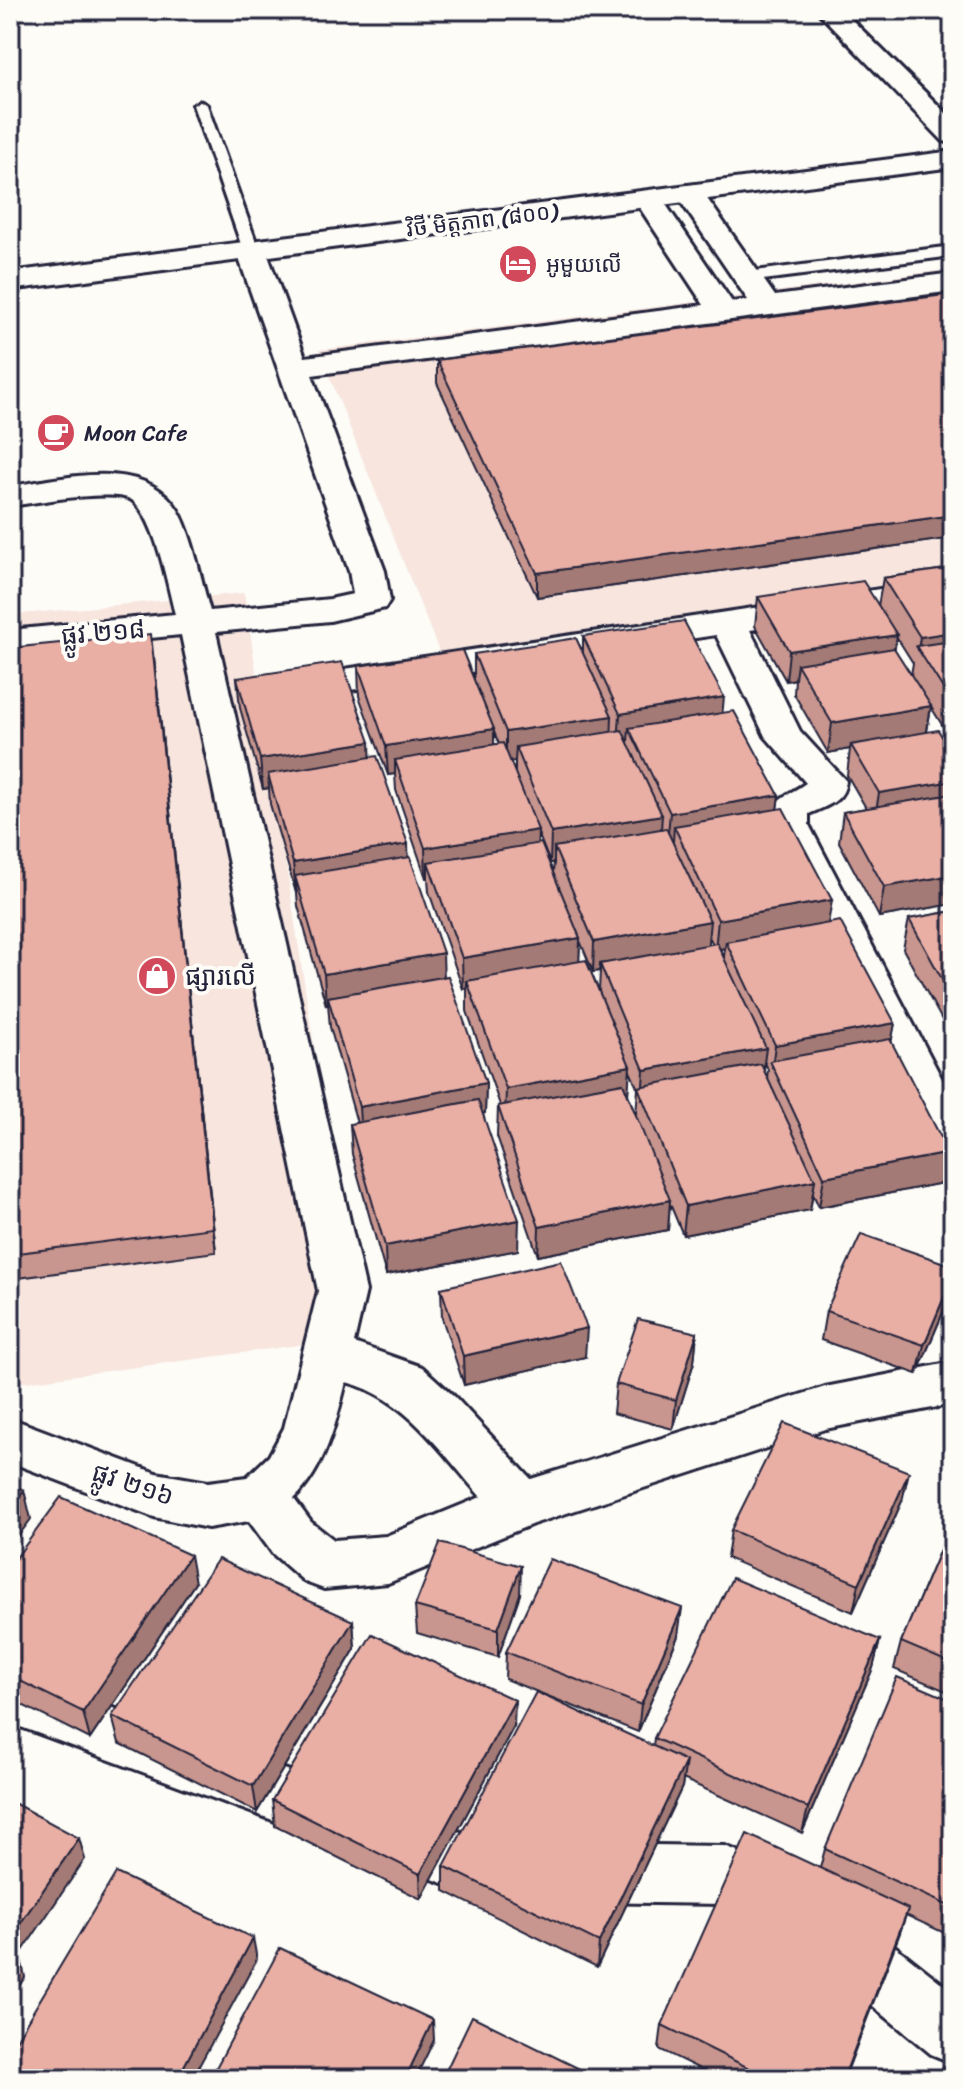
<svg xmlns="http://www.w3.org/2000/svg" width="963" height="2089" font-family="Sriracha,'Noto Sans Khmer',sans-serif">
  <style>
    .built { fill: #f7e5de }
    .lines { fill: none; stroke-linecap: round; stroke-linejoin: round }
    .service-casing { stroke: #22223b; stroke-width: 6 }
    .minor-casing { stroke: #22223b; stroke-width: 6 }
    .secondary-casing { stroke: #22223b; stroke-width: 6 }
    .service { fill: #fdfcf7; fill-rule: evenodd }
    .minor { fill: #fdfcf7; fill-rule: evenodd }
    .secondary { fill: #fdfcf7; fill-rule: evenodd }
    .wall { fill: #c8968e; stroke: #22223b; stroke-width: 2; fill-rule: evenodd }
    .shaded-wall { fill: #a37a74; stroke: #22223b; stroke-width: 2 }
    .building { fill: #e9afa5; stroke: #22223b; stroke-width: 2 }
    .labels { text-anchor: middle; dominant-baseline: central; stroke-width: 8; stroke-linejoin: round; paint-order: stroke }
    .far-street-label { font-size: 22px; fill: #22223b; stroke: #fdfcf7 }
    .far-poi-label { font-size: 22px; fill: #22223b; stroke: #fdfcf7; text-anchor: start }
    .street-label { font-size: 26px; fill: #22223b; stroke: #fdfcf7 }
    .poi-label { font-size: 26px; fill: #22223b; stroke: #fdfcf7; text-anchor: start }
  </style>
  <rect width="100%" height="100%" fill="#fdfcf7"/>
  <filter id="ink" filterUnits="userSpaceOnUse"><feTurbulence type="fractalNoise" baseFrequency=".0125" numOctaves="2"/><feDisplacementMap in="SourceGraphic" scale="16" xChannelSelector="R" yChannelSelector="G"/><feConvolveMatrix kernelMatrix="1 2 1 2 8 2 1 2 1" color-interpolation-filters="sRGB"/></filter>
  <g filter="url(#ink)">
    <path class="built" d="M953,269v305l-513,80 -121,-304z
      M244,593l115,744 -349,47v-769z"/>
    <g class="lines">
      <g class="service-casing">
        <path id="service" d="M200,101l7,4 52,145 -2,3 -6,2 -8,-5 -50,-145z
          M953,246v10l-206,26 -8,-5 8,-5z"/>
      </g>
      <g class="minor-casing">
        <path id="minor" d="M816,10h26l111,110v23l-10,-2z
          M689,185l10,2 76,109 178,-23v18l-641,84 73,196 5,29 -5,8 -55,13 -114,11 150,659 -12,52 68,24 33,30 76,82 294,-92 128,-25v42l-128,25 -292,95 -145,59 -64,6 -19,-7 -32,-28 -24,-33 -41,7 -54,-11 -144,-55v-44l146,55 52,9 39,-5 22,-21 15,-28 34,-137 -137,-656 -171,17v-22l165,-16c-8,-29 -19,-96 -43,-114 -17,-12 -99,3 -122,6v-20c53,-7 134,-31 168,24 14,22 24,74 32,101l120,-12 23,-5 -4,-23 -113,-321 5,-6 10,-3 10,3 5,6 39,107 399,-52 -70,-106 4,-6 10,-2 10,2 74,109 16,-2 -73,-107 4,-6zM346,1382c59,14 97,72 135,115l-95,39 -52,4 -23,-18 -17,-23c31,-30 42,-76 52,-117z
          M953,578v22l-203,30 50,101 46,50c-2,21 -20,25 -37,33v11l144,275v61l-16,-5 -7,-12 -161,-319c0,-27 19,-29 37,-42l-41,-47 -49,-101 -425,64 -13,-3 -6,-8 6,-8 13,-3z
          M10,1671l479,171 17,1 21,9 9,20 -9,20 -21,9 -17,-1 -479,-177z
          M583,1844l142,2 81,33 9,21 -9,21 -21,8 -61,-25 -141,-2 -21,-9 -9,-20 9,-20z
          M837,1908l21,9 95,75v71l-22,-9 -115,-95 -9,-21 9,-21z"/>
      </g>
      <g class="secondary-casing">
        <path id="secondary" d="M953,151v16l-943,123v-18z"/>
      </g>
      <use href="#service" class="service"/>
      <use href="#minor" class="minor"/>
      <use href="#secondary" class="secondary"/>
    </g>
    <path class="wall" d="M953,294v244l-416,59 -100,-214v-23z
      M953,568v336l-74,13 -40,-75 4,-30 23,-4 -19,-33 3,-26 -22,4 -34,-59 1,-15 -9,2 -31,-55 3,-29 120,9 5,-28zM896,636l17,27 -2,12 -17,-26zM931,707l18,29 -2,9 -20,-13z
      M583,636l139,77 57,82 -2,14 51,114 67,100 -4,18 52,142 -124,24 -6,-13 -3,16 -127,25 -13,-31 -2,26 -130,26 -41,-120 1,-30 2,-1 -33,-94v-23l-4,1 -34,-97 -1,-14h-2l-30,-88 -1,-16 -7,1 -29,-79 -1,-30 116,13v-25l109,-2zM494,732l5,12h-5zM510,761h5v13zM538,833l12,30h4l-1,9 -15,-29zM708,935l5,9 -6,1zM580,941l13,31 7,-1 -1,20 -20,-30zM725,948l-1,9 -4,-8zM765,1062l3,8 -1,8 -3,-8zM629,1069l9,20 -2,26 -8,-21z
      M10,648l144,10 62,594 -206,27z
      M237,678l133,79 38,87v13l36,119 42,107 -1,30 -2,1 35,136 -132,25 -34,-121 -2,-30 7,-1 -27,-96 -2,-23 -2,1 -28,-99 -1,-13h-1l-26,-89 -1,-16 -6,1 -23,-81z
      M953,911v152l-10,-18 4,-16 -44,-80 6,-30z
      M441,1288l144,69 -121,28 -22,-67z
      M950,1296l-33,78 -96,-34 5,-29z
      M697,1333l-3,29 -21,67 -60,-16 3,-29z
      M902,1501l-49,111 -126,-54 4,-28z
      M953,1519v175l-59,-25 7,-27z
      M10,1566l185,17 -105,156 -80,-40z
      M520,1594l-22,63 -81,-24 -2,-27z
      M353,1621l2,28 -98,163 -138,-69 -7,-27z
      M678,1636l-40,96 -133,-53 1,-27z
      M880,1640l-7,28 -71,165 -119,-54 -1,8 -85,180 -153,-76v-25l209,-120 1,-8z
      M953,1701v236l-47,-22 -62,164h-124l-61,-30 3,-24 158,-157 5,-19z
      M514,1726l-93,173 -146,-73 -3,-26z"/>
    <path class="shaded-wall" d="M953,515v23l-416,59v-24z
      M953,632v28l-35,-10 2,-13z
      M897,635l-5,30 -95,-1 -2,15 -9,2 3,-30z
      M154,658l62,594 -3,-24z
      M724,697l-3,30 -92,1 -1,14 -10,2 2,-30z
      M931,706l-5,30 -75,9 -1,4 -22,4 4,-30z
      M612,716l-1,29 -95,2 -1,14 -9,1v-30z
      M494,729v30l-99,1v14l-7,1 -2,-29z
      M370,742l1,30 -103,2 1,14 -6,1 -3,-30z
      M953,781v29l-79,13 5,-30z
      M779,795l-4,30 -101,1 -1,16 -6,1 3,-30z
      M662,815l-2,30 -106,2v16h-4l1,-30z
      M538,830l-1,30 -109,2v16h-2l-1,-30z
      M408,844l1,30 -114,2 2,17h-1l-3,-30z
      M953,875v29l-74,13 5,-30z
      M832,900l-5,30 -101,12 -1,6 -10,2 3,-30z
      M710,921l-3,31 -107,12v7l-7,1 1,-30z
      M580,938l-1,30 -112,13v7l-4,1 -1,-31z
      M443,953l1,30 -116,14v7l-2,1 -2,-31z
      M895,1023l-6,31 -117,13 3,-22z
      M766,1048l-4,30 -120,22 2,-30z
      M630,1066l-2,30 -123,23 1,-30z
      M486,1083l-1,30 -124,24 -2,-30z
      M949,1153l-6,30 -124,24 5,-30z
      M815,1180l-5,30 -127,25 3,-29z
      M670,1200l-2,30 -130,26 1,-29z
      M519,1220l-1,30 -132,25 -1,-29z
      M953,1276v6l-3,14 -33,78 7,-29z
      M587,1328l-2,29 -121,28 -1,-29z
      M697,1333l-3,29 -21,67 3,-29z
      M909,1472l-7,29 -49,111 6,-28z
      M24,1490l7,29 -21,28v-39z
      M190,1555l5,28 -105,156 -7,-27z
      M521,1566l-1,28 -22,63v-28z
      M682,1608l-4,28 -40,96 3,-27z
      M353,1621l2,28 -98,163 -4,-26z
      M880,1640l-7,28 -71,165 6,-25z
      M515,1700l-1,26 -93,173 -1,-25z
      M686,1761l-4,26 -85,180 2,-25z
      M79,1838l6,21 -65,96 5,22 -15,23v-31l3,-35z
      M908,1909l-8,24 -56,146h-1z
      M253,1938l4,21 -65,120h-15z
      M433,2020l1,20 -19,39h-10z"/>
    <path class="building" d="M953,294v221l-416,58 -100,-213z
      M953,568v64l-33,5 -37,-59z
      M863,581l34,54 -108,16 -31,-54z
      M684,621l40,76 -104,17 -37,-78z
      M151,634l62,594 -203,26v-606z
      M576,638l36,78 -106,16 -32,-78z
      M953,641v63l-37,-58z
      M894,648l37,58 -99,17 -35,-59z
      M462,650l32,79 -108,17 -28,-80z
      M342,662l28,80 -110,17 -23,-81z
      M734,711l45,84 -109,18 -41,-85z
      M622,730l40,85 -111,18 -35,-86z
      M938,730l15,24v27l-74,12 -28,-48z
      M503,743l35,87 -113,18 -30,-88z
      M377,756l31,88 -115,19 -25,-89z
      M953,794v81l-69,12 -41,-75z
      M783,808l49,92 -114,20 -44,-94z
      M666,828l44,93 -116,21 -40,-95z
      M541,843l39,95 -118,20 -34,-96z
      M410,857l33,96 -119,21 -29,-98z
      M953,911v88l-44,-80z
      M840,921l55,102 -120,22 -49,-103z
      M717,943l49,105 -122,22 -44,-106z
      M586,960l44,106 -124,23 -39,-108z
      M448,976l38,107 -127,24 -31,-110z
      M890,1039l59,114 -125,24 -54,-116z
      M761,1064l54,116 -129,26 -48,-119z
      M623,1083l47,117 -131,27 -41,-121z
      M478,1100l41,120 -134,26 -35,-122z
      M861,1234l92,32v10l-29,69 -98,-34z
      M561,1261l26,67 -124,28 -22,-68z
      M638,1319l59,14 -21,67 -60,-16z
      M784,1423l125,49 -50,112 -128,-54z
      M10,1484l14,6 -14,18z
      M61,1497l129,58 -107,157 -73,-36v-110z
      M953,1519v145l-52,-22z
      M440,1543l81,23 -23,63 -83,-23z
      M218,1559l135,62 -100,165 -141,-70z
      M550,1559l132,49 -41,97 -135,-53z
      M732,1578l148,62 -72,168 -154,-70z
      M372,1634l143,66 -95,174 -148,-74z
      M897,1677l56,24v207l-128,-59z
      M536,1692l150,69 -87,181 -155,-76z
      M10,1801l69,37 -66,96 5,23 -8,12z
      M747,1834l161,75 -65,170h-72l-109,-54z
      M116,1873l137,65 -76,141h-167v-29z
      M280,1948l153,72 -28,59h-195z
      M472,2016l128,63h-158z"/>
  </g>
  <defs>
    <g id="hotel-disc" transform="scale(2)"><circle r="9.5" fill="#d1495b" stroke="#fdfcf7"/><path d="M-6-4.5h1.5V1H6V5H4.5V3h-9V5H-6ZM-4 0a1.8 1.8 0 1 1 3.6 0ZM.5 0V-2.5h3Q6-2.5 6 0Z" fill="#fff"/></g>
    <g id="cafe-disc" transform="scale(2)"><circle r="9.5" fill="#d1495b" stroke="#fdfcf7"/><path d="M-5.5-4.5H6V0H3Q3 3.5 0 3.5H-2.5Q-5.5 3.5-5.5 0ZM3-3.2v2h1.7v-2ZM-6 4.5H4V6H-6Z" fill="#fff"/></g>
    <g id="shop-disc" transform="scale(2)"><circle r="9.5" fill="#d1495b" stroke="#fdfcf7"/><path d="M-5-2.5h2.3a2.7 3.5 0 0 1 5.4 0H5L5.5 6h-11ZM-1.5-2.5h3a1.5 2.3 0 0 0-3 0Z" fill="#fff"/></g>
  </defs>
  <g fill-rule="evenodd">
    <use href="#hotel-disc" x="518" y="264"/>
    <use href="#cafe-disc" x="56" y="433"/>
    <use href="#shop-disc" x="157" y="976"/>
  </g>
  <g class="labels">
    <g class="far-street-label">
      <text transform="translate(482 220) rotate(-7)">វិថី មិត្តភាព (៨០០)</text>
    </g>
    <g class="far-poi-label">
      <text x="546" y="264">អូមួយលេី</text>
      <text x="84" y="433">Moon Cafe</text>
    </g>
    <g class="street-label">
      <text transform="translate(103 632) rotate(-5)">ផ្លូវ ២១៨</text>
      <text transform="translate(133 1484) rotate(18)">ផ្លូវ ២១៦</text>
    </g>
    <g class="poi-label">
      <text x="185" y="976">ផ្សារលើ</text>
    </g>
  </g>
  <rect width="963" height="2089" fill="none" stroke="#fdfcf7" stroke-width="40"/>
  <rect x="20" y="20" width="923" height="2049" fill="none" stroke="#22223b" stroke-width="3" filter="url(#ink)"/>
</svg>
